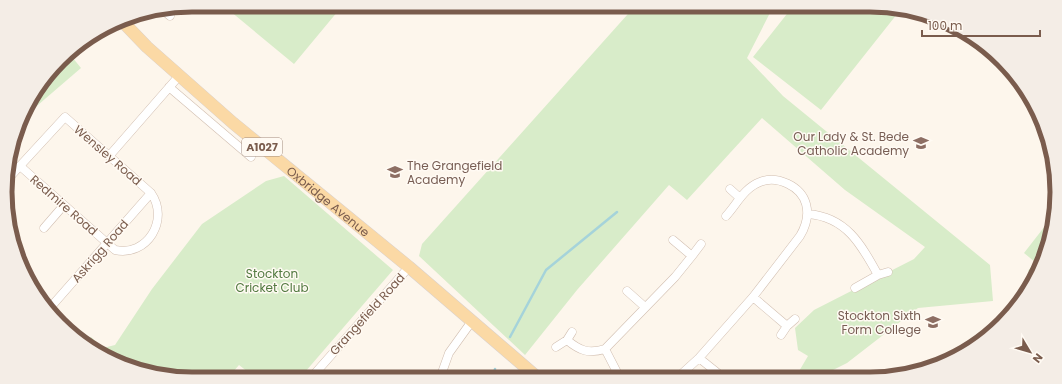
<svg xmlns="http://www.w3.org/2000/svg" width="1062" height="384" font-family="Poppins,sans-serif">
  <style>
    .green { fill: #d8ecc9 }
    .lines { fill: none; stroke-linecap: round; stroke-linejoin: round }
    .stream { stroke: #a5d3da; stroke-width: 2.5 }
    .minor-casing { stroke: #d1beb0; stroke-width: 9 }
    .primary-casing { stroke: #dad1cd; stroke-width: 13 }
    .minor { stroke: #fff; stroke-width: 8 }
    .primary { stroke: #fbd9a5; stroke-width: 12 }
    .labels { text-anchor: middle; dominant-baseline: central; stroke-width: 3; stroke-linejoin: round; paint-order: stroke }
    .shield { fill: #fffaf3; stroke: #a28b7f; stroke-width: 1 }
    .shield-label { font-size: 11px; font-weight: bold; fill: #7a5c4d }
    .education-label { font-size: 12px; fill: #785e54; stroke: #fffaf3; text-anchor: end }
    .street-label { font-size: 12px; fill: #7a5c4d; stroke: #fffaf3 }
    .park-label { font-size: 12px; fill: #537a41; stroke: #fffaf3 }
    .rim { fill: none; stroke: #7a5c4d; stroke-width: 5 }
  </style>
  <rect width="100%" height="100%" fill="#fdf6ec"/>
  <path class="green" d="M235,5h108l-49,59 -64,-53z
    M636,5h138l-27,53 36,38 207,169 3,36 -75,7 -71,55 -24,12 -2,3h-26l13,-22 -10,-6 -3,-22 19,-18 100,-51 11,-12 -80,-57 -83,-72 -75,82 -18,-15 -92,105 -52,65 -106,-99 3,-12z
    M794,5h76l31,4 -80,101 -68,-53z
    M68,52l13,16 -57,49 6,-18z
    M284,176l109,94 -94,109h-42l-18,-14 -12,14h-35l-49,-6 -59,-30 7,-6 12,11 12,-3 37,-56 50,-65 64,-43z
    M1052,217l-1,24 -17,35 -6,-5 7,-9 -11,-9z"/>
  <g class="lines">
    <path class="stream" d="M510,337l36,-67 71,-58
      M493,378l2,-9"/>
    <g class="minor-casing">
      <path id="minor" d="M163,10l7,6
        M169,87l82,70
        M110,155l69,-79
        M7,180l58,-63 86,76c19,27 -4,64 -36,57l-95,-84
        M730,189l10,9
        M808,214c38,3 53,30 70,61l-23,13
        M44,228l20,-23
        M692,256l9,-12
        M878,275l10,-3
        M627,291l18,16
        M753,297l34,29
        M49,309l102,-116
        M781,335l6,-9 8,-7
        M567,340l5,-8
        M556,347l11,-7c13,11 22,14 38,9
        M699,358l25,20
        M440,378l9,-25 23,-32
        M620,378l-15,-29 70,-72 17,-21 -19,-16
        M677,378l22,-20 54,-61 47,-61c6,-10 9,-21 6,-32 -5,-18 -29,-29 -46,-22 -16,6 -23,22 -34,34
        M310,379l99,-112"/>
    </g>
    <g class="primary-casing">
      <g id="primary">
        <path id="s1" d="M122,21l25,26 86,76 176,144 129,111"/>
      </g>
    </g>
    <use href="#minor" class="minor"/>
    <use href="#primary" class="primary"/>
  </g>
  <defs>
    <g id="school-bare" transform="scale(1.2)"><path d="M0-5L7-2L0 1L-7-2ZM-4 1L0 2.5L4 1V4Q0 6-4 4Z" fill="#8d6e63" stroke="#fffaf3" stroke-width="2.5" paint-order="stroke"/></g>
    <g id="university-bare" transform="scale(1.2)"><path d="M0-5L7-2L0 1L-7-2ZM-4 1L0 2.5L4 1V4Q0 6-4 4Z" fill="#8d6e63" stroke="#fffaf3" stroke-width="2.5" paint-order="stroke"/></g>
  </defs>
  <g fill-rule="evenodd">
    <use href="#school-bare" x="921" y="143"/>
    <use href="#school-bare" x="395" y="172"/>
    <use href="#university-bare" x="933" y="322"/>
  </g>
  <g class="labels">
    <rect class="shield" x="242" y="138" width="40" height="18" rx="3"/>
    <g class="shield-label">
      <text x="262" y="147">A1027</text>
    </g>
    <g class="education-label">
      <text x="909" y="136">Our Lady &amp; St. Bede<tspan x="909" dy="14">Catholic Academy</tspan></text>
      <text x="407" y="165" text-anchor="start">The Grangefield<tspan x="407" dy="14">Academy</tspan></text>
      <text x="921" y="315">Stockton Sixth<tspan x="921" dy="14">Form College</tspan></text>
    </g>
    <g class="street-label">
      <text transform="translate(108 155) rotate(41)">Wensley Road</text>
      <text stroke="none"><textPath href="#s1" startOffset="274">Oxbridge Avenue</textPath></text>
      <text transform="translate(64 205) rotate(41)">Redmire Road</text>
      <text transform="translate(100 251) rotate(-49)">Askrigg Road</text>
      <text transform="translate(367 314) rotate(-48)">Grangefield Road</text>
    </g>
    <g class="park-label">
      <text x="272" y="273">Stockton<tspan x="272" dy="14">Cricket Club</tspan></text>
    </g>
  </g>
  <path d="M0 0H1062V384H0ZM192 12H870A180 180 0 0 1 1050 192V192A180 180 0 0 1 870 372H192A180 180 0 0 1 12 192V192A180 180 0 0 1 192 12Z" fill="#f4ede6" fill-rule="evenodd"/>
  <path class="rim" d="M192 12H870A180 180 0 0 1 1050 192V192A180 180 0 0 1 870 372H192A180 180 0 0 1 12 192V192A180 180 0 0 1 192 12Z"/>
  <g transform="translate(1030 352) rotate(128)" stroke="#fffaf3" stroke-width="3" paint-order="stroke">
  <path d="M0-3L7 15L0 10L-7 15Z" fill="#7a5c4d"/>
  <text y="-6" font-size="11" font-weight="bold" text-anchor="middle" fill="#7a5c4d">N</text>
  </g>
  <path d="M922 30v6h118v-6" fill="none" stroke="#7a5c4d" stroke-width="2"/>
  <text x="928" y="30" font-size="12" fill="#7a5c4d" stroke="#fffaf3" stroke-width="3" paint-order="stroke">100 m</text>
</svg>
